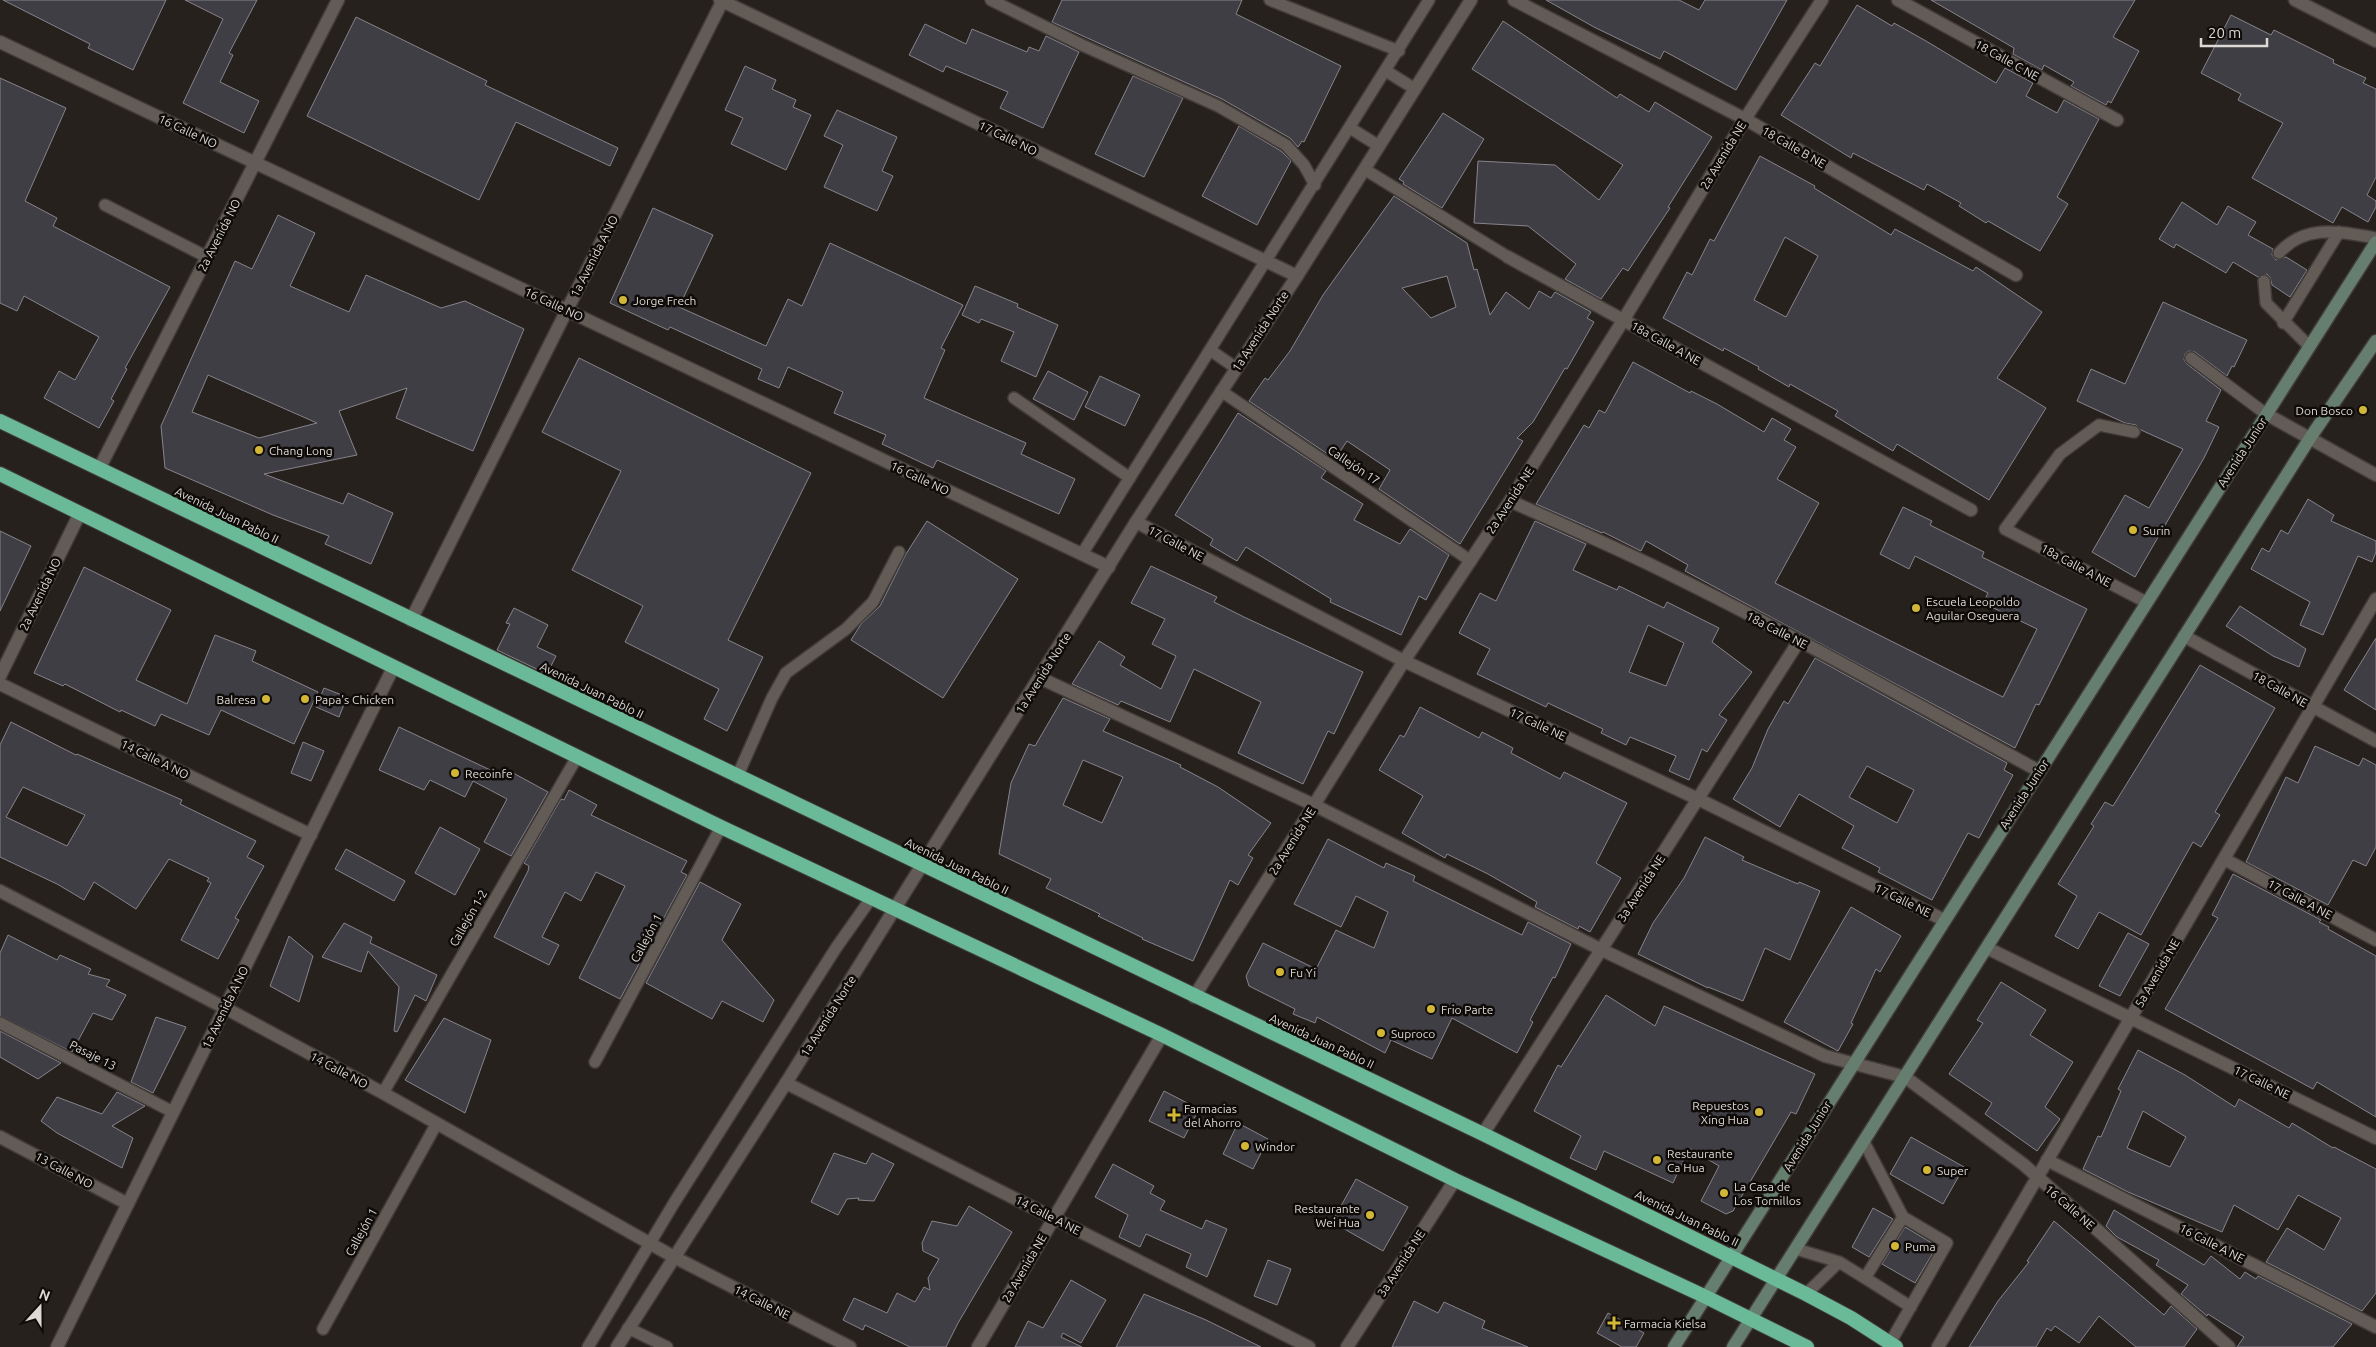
<svg xmlns="http://www.w3.org/2000/svg" width="2376" height="1347" font-family="Ubuntu,sans-serif">
  <style>
    .building { fill: #403e45; stroke: #86838b; fill-rule: evenodd }
    .lines { fill: none; stroke-linecap: round; stroke-linejoin: round }
    .service-casing { stroke: #413c39; stroke-width: 14 }
    .minor-casing { stroke: #413c39; stroke-width: 15 }
    .tertiary-casing { stroke: #413c39; stroke-width: 15 }
    .secondary-casing { stroke: #413c39; stroke-width: 15 }
    .trunk-casing { stroke: #413c39; stroke-width: 16 }
    .service { stroke: #635b56; stroke-width: 11 }
    .minor { stroke: #635b56; stroke-width: 12 }
    .tertiary { stroke: #635b56; stroke-width: 12 }
    .secondary { stroke: #667e6e; stroke-width: 12 }
    .trunk { stroke: #6bba97; stroke-width: 14 }
    .poi-dot { fill: #d2b736; stroke: #0e0b09; stroke-width: 2 }
    .labels { text-anchor: middle; dominant-baseline: central; stroke-width: 5; stroke-linejoin: round; paint-order: stroke }
    .street-label { font-size: 12px; fill: #ddd9d6; stroke: #0e0b09 }
    .poi-label { font-size: 12px; fill: #ddd9d6; stroke: #0e0b09; text-anchor: start }
  </style>
  <rect width="100%" height="100%" fill="#27211d"/>
  <path class="building" d="M3,0h163l-33,70 -45,-22 2,-4z
    M185,0h72l-28,53 4,2 -13,27 39,19 -15,32 -61,-30 40,-84z
    M1062,0h180l-6,14 105,52 -37,76 -2,-1 -4,6 -8,-9 -68,-39 -170,-77z
    M1546,0h133l20,10 6,-10h82l-51,90 -72,-39 -4,8 -66,-32z
    M1931,0h204l-22,37 26,14 -28,52 -3,-2 -2,4 -35,-19 3,-4 -30,-17 -2,5 -29,-16 1,-6z
    M1857,5l35,21 2,-3 32,18 70,42 9,-15 28,15 -7,13 31,17 7,-13 35,19 -42,78 11,7 -28,47 -52,-30 -2,2 -27,-17 2,-3 -34,-19 -3,6 -71,-37 -2,5 -70,-43 34,-52 5,3z
    M2231,15l40,20 3,-5 60,30 -1,3 33,15 -3,5 13,6v88l-9,18 9,6v6l-8,15 -26,-15 -9,16 -81,-45 31,-55 -45,-23 3,-6 -40,-21z
    M356,17l131,64 -2,4 133,63 -8,18 -94,-44 -37,78 -172,-84z
    M1503,21l114,77 3,-4 29,18 6,-10 57,35 -44,70 2,1 -42,63 -5,-3 -22,31 -36,-20 11,-15 -48,-38 -54,-3 4,-62 77,4 44,35 24,-35 -151,-96z
    M925,24l41,20 6,-15 55,23 2,-5 10,4 7,-15 33,16 -36,76 -43,-20 8,-16 -62,-26 -3,6 -34,-17z
    M745,66l31,14 -4,9 24,11 -3,7 18,8 -25,55 -55,-26 12,-26 -18,-8z
    M1133,76l50,22 -39,79 -49,-23z
    M0,78l66,30 -41,93 32,17 -4,8 117,61 -45,81 2,1 -16,30 3,2 -15,27 -55,-30 15,-27 16,9 24,-43 -75,-41 -7,15 -17,-8z
    M837,110l60,27 -15,34 11,5 -16,35 -53,-24 19,-42 -19,-9z
    M1443,113l41,26 -42,69 -39,-24 1,-2 -5,-3z
    M1239,126l42,25 10,10 -34,64 -55,-29z
    M1760,156l55,30 -1,2 77,47 4,-6 78,42 3,-4 66,45 -45,66 49,30 -57,92 -92,-56 -4,7 -32,-19 -26,-16 3,-5 -48,-27 -1,3 -31,-18 1,-2 -35,-19 -1,3 -60,-33 24,-46 5,3 18,-36 4,2zM1785,237l33,19 -32,61 -32,-17z
    M1394,196l73,47 7,27 3,-1 13,46 16,-23 23,17 10,-18 12,7 4,-6 36,20 -4,6 7,4 -27,47 -2,-1 -32,54 -16,16 6,3 -63,103 -81,-55 11,-19 -43,-29 -12,18 -86,-58 16,-23 3,2 22,-29 33,-56zM1447,276l9,31 -25,11 -29,-30z
    M2182,202l35,23 11,-19 28,16 -8,13 25,14 -1,6 4,5 10,-3 21,13 -17,27 -18,-12 -2,-8 -3,-3 -9,3 -25,-15 -7,11 -50,-29 -2,4 -15,-9z
    M653,208l60,27 -34,72 87,39 22,-47 14,7 28,-63 133,62 -22,43 4,2 -21,48 102,45 -5,11 54,25 -16,35 -122,-54 -4,8 -51,-24 4,-9 -52,-22 9,-21 -55,-25 -9,21 -21,-9 4,-10 -92,-42 -2,3 -58,-27z
    M278,215l37,18 -25,53 59,26 17,-37 75,33 24,-7 59,28 -51,122 -77,-33 11,-30 -68,23 18,44 -93,19 79,30 5,-11 45,20 -22,51 -46,-20 4,-8 -56,-21 -108,-47 -4,-42 74,-165 17,8zM208,375l109,48 -58,15 -67,-26z
    M975,286l43,18 -1,3 41,18 -22,52 -35,-16 13,-29 -33,-13 -2,4 -17,-8z
    M2163,302l84,38 -13,27 -2,-1 -5,10 -32,-24 -6,-1 -4,3 -1,6 3,4 34,26 -15,31 13,6 -15,31 -69,119 -43,-25 33,-57 24,13 34,-59 -42,-19 -5,-5 -11,-2 -48,-22 14,-32 34,15z
    M579,358l232,115 -83,167 35,17 -36,74 -23,-12 15,-30 -94,-47 18,-36 -71,-36 49,-99 -79,-39z
    M1633,362l57,31 1,-2 26,13 47,28 8,-14 19,11 -7,11 12,7 -19,32 42,24 -44,80 228,114 34,-68 -54,-26 5,-10 -73,-37 -6,13 -29,-15 23,-47 29,14 -2,4 54,27 -2,5 105,52 -48,96 -3,-1 -21,44 -330,-177 3,-6 -42,-24 -5,10 -38,-19 -1,1 -66,-29 48,-79 5,3 10,-18 6,3z
    M1048,371l40,21 -14,28 -41,-21z
    M1100,376l40,19 -15,31 -40,-19z
    M1238,413l88,58 -5,7 42,26 -9,16 46,24 10,-15 39,26 -23,45 -7,-4 -18,39 -71,-33 1,-3 -85,-52 -9,14 -27,-16 3,-6 -38,-24z
    M2308,499l26,16 -3,6 45,20v11l-4,10 -14,-6 -35,79 -23,-10 10,-23 -59,-33 11,-21 7,4 12,-22 7,4z
    M927,521l91,58 -75,119 -92,-58 10,-16 19,-18 26,-52z
    M1535,521l51,23 -13,26 44,20 2,-4 45,22 3,-6 52,26 -7,14 40,30 -33,43 8,5 -20,32 -5,-3 -13,31 -20,-9 7,-15 -46,-19 -4,8 -25,-12 2,-4 -55,-26 -2,4 -69,-33 13,-25 -31,-16 21,-40 16,8zM1648,625l36,18 -18,43 -37,-14z
    M0,531l31,15 -31,65z
    M1151,566l66,31 -3,5 32,16 117,54 -29,62 -6,-3 -25,53 -65,-31 23,-51 -67,-33 -24,53 -49,-21 -3,4 -46,-21 27,-43 26,16 -5,8 41,24 15,-33 -24,-12 13,-25 -34,-16z
    M84,567l87,43 -35,70 51,24 28,-69 41,16 -4,10 66,31 -24,52 -73,-34 -12,25 -48,-21 -6,12 -34,-16 -1,2 -55,-28 -2,2 -29,-13z
    M2240,606l66,43 -7,18 -26,-11 -47,-30z
    M514,608l34,17 -11,22 19,9 -9,18 -50,-24 13,-26 -4,-1z
    M2376,638v72l-32,-20z
    M1815,658l192,105 -3,7 9,5 -34,63 -11,-5 -36,67 -54,-28 2,-4 -38,-20 12,-22 -55,-32 -19,33 -47,-28 19,-31 16,-39 16,-28 4,3zM1867,766l47,24 -17,33 -48,-26z
    M2200,665l75,43 -60,104 5,3 -19,32 -8,-5 -52,93 -42,-23 -21,37 -23,-13 22,-40 -19,-12 36,-58 -3,-2 14,-22 8,4z
    M324,688l23,9 -8,20 -23,-10z
    M1063,698l47,21 -7,12 78,34 -1,2 38,20 53,36 -23,32 5,3 -15,27 -8,-5 -37,81 -51,-22 1,-1 -45,-22 2,-2 -54,-26 5,-9 -52,-25 12,-71 18,-39 6,2zM1083,760l40,17 -21,46 -39,-18z
    M1420,707l59,31 3,-6 31,16 -2,5 49,26 4,-7 63,31 -31,60 25,15 -31,54 -11,-6 -1,3 -43,-22 2,-5 -49,-28 -41,-20 -2,4 -43,-25 21,-37 -44,-26 21,-35 4,2z
    M11,722l65,33 1,-1 105,46 -2,4 76,37 -9,16 17,9 -29,52 4,2 -21,39 -37,-19 30,-57 -4,-2 2,-3 -40,-19 -33,50 -42,-27 -10,18 -27,-16 -57,-27v-112zM23,787l62,28 -18,31 -61,-29z
    M399,727l102,48 3,-7 44,24 -37,64 -27,-14 23,-43 -34,-18 -8,16 -35,-17 -6,10 -45,-20z
    M303,742l21,9 -13,30 -20,-8z
    M2315,746l44,20 4,-8 13,7v82l-10,19 -13,-6 -25,45 -82,-43 40,-85 12,6z
    M569,790l28,15 -6,10 96,46 -6,11 6,3 -67,124 -41,-21 46,-92 -29,-14 -15,29 -16,-9 -23,45 17,8 -10,20 -55,-28 34,-66 1,-5 -5,-3 37,-64 3,1z
    M440,827l40,22 -25,46 -40,-22z
    M1705,837l39,20 -2,3 56,24 1,-2 21,9 -30,69 -25,-12 -22,53 -35,-14v1l-70,-34 15,-31 31,-45z
    M1328,839l56,29 2,-5 29,13 -2,5 109,54 6,-13 43,22 -16,34 -2,-1 -23,43 3,2 -16,31 -65,-35 -20,41 -41,-19 -6,13 -68,-36 -2,6 -22,-9 2,-5 -46,-23 -3,-10 17,-33 53,26 20,-39 38,18 14,-36 -32,-16 -15,31 -47,-23z
    M346,849l59,32 -11,20 -59,-32z
    M2233,874l88,46 -2,2 10,5 -1,2 48,27v161l-59,-35 -4,7 -148,-80 53,-91 -6,-3z
    M700,882l41,22 -19,36 52,60 -11,22 -41,-21 -10,18 -66,-36z
    M1851,907l50,29 -21,36 -4,-3 -25,54 2,1 -15,27 -54,-29z
    M344,923l28,14 -2,6 67,32 -11,26 -11,-6 -18,37 -3,-1 5,-44 -31,-36 -7,21 -39,-15z
    M2128,933l21,11 -29,52 -21,-10z
    M8,935l49,25 3,-5 31,14 -3,5 22,6 -4,6 20,9 -14,25 -19,-7 -21,39 -72,-36v-63z
    M289,936l24,20 -14,46 -29,-16z
    M2001,982l45,28 -16,25 43,27 -28,45 15,12 -23,32 -52,-37 7,-11 -43,-29 34,-51 -6,-3z
    M1606,995l49,31 9,-20 151,68 -19,40 -5,-2 -58,99 -7,3 -25,-13 18,-35 -30,-18 -16,35 -69,-32 -8,19 -26,-12 11,-22 -47,-25 24,-46 3,2z
    M156,1017l30,10 -33,66 -22,-11z
    M444,1018l47,22 -26,73 -60,-33z
    M0,1031l61,32 -23,16 -38,-22z
    M2138,1050l47,25 50,32 4,-8 50,29 3,-5 41,25 1,-1 42,22v124l-14,18 -96,-49 21,-34 37,22 17,-32 -43,-23 -20,35 -44,-25 -12,27 -94,-40 -45,-23 15,-33 3,1 20,-46 -3,-2zM2143,1111l43,26 -16,30 -43,-19z
    M1164,1091l35,18 -15,29 -35,-17z
    M117,1092l28,14 -33,20 21,12 -11,30 -65,-35 -16,-12 16,-24 45,17z
    M1238,1123l30,16 -15,30 -30,-15z
    M1911,1137l53,30 -21,37 -53,-30z
    M834,1153l32,11 6,-11 22,11 -20,37 -16,-1 1,-2 -12,1 -9,16 -27,-13z
    M1113,1164l41,22 -4,7 15,8 -5,9 42,19 4,-9 21,9 -20,48 -21,-10 5,-13 -45,-20 -6,13 -21,-10 9,-22 -33,-18z
    M1356,1179l52,28 -25,44 -51,-29z
    M969,1206l43,26 -54,91 -12,24h-36l-45,-22 -2,5 -20,-10 11,-22 33,15 10,-20 18,9 9,-15 6,3 -2,-12 11,-19 -16,-8 -1,-8 10,-22 25,5z
    M1873,1208l20,11 -24,38 -17,-10z
    M2114,1210l90,55 7,-9 29,23 5,-7 11,7 2,-3 94,48 -19,23h-96l7,-10 -36,-23 -1,2 -26,-22 7,-9 -32,-20 3,-5 -42,-23 -11,-11z
    M2054,1221l110,94 7,-9 26,23 -13,18h-48l-37,-31 -20,27 -24,-17 -4,5 -4,-3 -11,19h-67l29,-46 31,-39 -2,-1z
    M1905,1227l32,19 -22,37 -33,-19z
    M1268,1260l23,9 -14,36 -23,-9z
    M1071,1280l35,20 -25,43 -18,-10 -2,4 21,10h-67l13,-26 15,7z
    M1144,1294l62,26 55,27h-145z
    M1414,1301l24,12 6,-11 41,19 -3,7 46,19h-136z
    M1608,1313l36,20 -8,14h-14l-25,-14z"/>
  <g class="lines">
    <g class="service-casing">
      <path id="service" d="M991,0l91,45 136,61 68,39 18,20 11,20
        M1270,0l129,51
        M1386,71l29,18
        M1350,128l29,18
        M1364,169l144,88
        M105,205l102,52
        M2279,253c27,-30 61,-21 97,-15
        M2264,281l2,22 43,43
        M2283,323l56,-91
        M1210,350l26,18
        M2191,358l75,56
        M1221,391l250,170
        M1014,398l116,80
        M2134,432l-35,-7 -39,29 -55,75 141,73
        M1082,554l347,-554
        M737,777l35,-79 14,-25 60,-44 27,-27 26,-50
        M0,1023l173,89
        M595,1062l126,-235
        M383,1093l194,-336
        M1864,1142l39,75 44,26 -57,100
        M1796,1249l43,13 26,16 38,-61
        M1865,1278l46,29
        M1806,1294l33,-32
        M628,1328l39,19
        M323,1329l114,-206
        M588,1347l86,-144 162,-255 36,-51"/>
    </g>
    <g class="minor-casing">
      <path id="minor" d="M720,0l577,276
        M1514,0l231,119 271,156
        M1898,0l219,120
        M2295,0l81,41
        M0,42l1109,525
        M1508,257l463,253
        M2266,414l110,61
        M99,469l239,-469
        M1510,501c47,21 95,42 141,64 132,64 259,136 388,206
        M1136,522l268,139 294,138 246,121
        M411,620l312,-620
        M2184,636l192,105
        M0,676l80,-163
        M1040,678l274,127 288,145 223,106 80,21 118,87 206,183
        M0,684l311,151
        M2224,859l152,81
        M0,891l225,117 158,85 291,164 176,90
        M1987,948l389,190
        M1194,997l210,-336 106,-160 114,-182 121,-200 77,-119
        M786,1083l523,264
        M1483,1134l316,-493
        M0,1137l128,67
        M2047,1160l329,167
        M57,1347l336,-679
        M978,1347l184,-312
        M1347,1347l108,-167
        M1938,1347l438,-748"/>
    </g>
    <g class="tertiary-casing">
      <path id="tertiary" d="M617,1347l169,-264 350,-561 161,-246 174,-276"/>
    </g>
    <g class="secondary-casing">
      <path id="secondary" d="M1674,1347l702,-1105
        M1733,1347l577,-909 66,-97"/>
    </g>
    <g class="trunk-casing">
      <path id="trunk" d="M0,421l1483,713 323,160 45,24 45,29
        M0,474l721,353 441,208 293,145 249,116 103,51"/>
    </g>
    <use href="#service" class="service"/>
    <use href="#minor" class="minor"/>
    <use href="#tertiary" class="tertiary"/>
    <use href="#secondary" class="secondary"/>
    <use href="#trunk" class="trunk"/>
  </g>
  <g class="poi-dot">
    <circle cx="623" cy="300" r="5"/>
    <circle cx="2363" cy="410" r="5"/>
    <circle cx="259" cy="450" r="5"/>
    <circle cx="2133" cy="530" r="5"/>
    <circle cx="1916" cy="608" r="5"/>
    <circle cx="266" cy="699" r="5"/>
    <circle cx="305" cy="699" r="5"/>
    <circle cx="455" cy="773" r="5"/>
    <circle cx="1280" cy="972" r="5"/>
    <circle cx="1431" cy="1009" r="5"/>
    <circle cx="1381" cy="1033" r="5"/>
    <circle cx="1759" cy="1112" r="5"/>
    <path d="M1171.5 1107.5h5v5h5v5h-5v5h-5v-5h-5v-5h5z"/>
    <circle cx="1245" cy="1146" r="5"/>
    <circle cx="1657" cy="1160" r="5"/>
    <circle cx="1927" cy="1170" r="5"/>
    <circle cx="1724" cy="1193" r="5"/>
    <circle cx="1370" cy="1215" r="5"/>
    <circle cx="1895" cy="1246" r="5"/>
    <path d="M1611.5 1315.5h5v5h5v5h-5v5h-5v-5h-5v-5h5z"/>
  </g>
  <g class="labels">
    <g class="street-label">
      <text transform="translate(2007 60) rotate(29)">18 Calle C NE</text>
      <text transform="translate(188 131) rotate(25)">16 Calle NO</text>
      <text transform="translate(1008 138) rotate(26)">17 Calle NO</text>
      <text transform="translate(1794 147) rotate(30)">18 Calle B NE</text>
      <text transform="translate(1723 155) rotate(-59)">2a Avenida NE</text>
      <text transform="translate(219 235) rotate(-63)">2a Avenida NO</text>
      <text transform="translate(594 256) rotate(-63)">1a Avenida A NO</text>
      <text transform="translate(554 304) rotate(25)">16 Calle NO</text>
      <text transform="translate(1260 331) rotate(-57)">1a Avenida Norte</text>
      <text transform="translate(1666 343) rotate(29)">18a Calle A NE</text>
      <text transform="translate(2242 452) rotate(-57)">Avenida Junior</text>
      <text transform="translate(1354 465) rotate(34)">Callejón 17</text>
      <text transform="translate(920 478) rotate(25)">16 Calle NO</text>
      <text transform="translate(1510 500) rotate(-57)">2a Avenida NE</text>
      <text transform="translate(227 515) rotate(26)">Avenida Juan Pablo II</text>
      <text transform="translate(1176 543) rotate(28)">17 Calle NE</text>
      <text transform="translate(2076 565) rotate(28)">18a Calle A NE</text>
      <text transform="translate(40 594) rotate(-64)">2a Avenida NO</text>
      <text transform="translate(1777 630) rotate(27)">18a Calle NE</text>
      <text transform="translate(1043 673) rotate(-58)">1a Avenida Norte</text>
      <text transform="translate(2280 689) rotate(29)">18 Calle NE</text>
      <text transform="translate(592 690) rotate(26)">Avenida Juan Pablo II</text>
      <text transform="translate(1538 724) rotate(25)">17 Calle NE</text>
      <text transform="translate(155 759) rotate(26)">14 Calle A NO</text>
      <text transform="translate(2024 794) rotate(-57)">Avenida Junior</text>
      <text transform="translate(1292 841) rotate(-58)">2a Avenida NE</text>
      <text transform="translate(957 866) rotate(26)">Avenida Juan Pablo II</text>
      <text transform="translate(1641 888) rotate(-57)">3a Avenida NE</text>
      <text transform="translate(2300 899) rotate(28)">17 Calle A NE</text>
      <text transform="translate(1903 900) rotate(26)">17 Calle NE</text>
      <text transform="translate(468 918) rotate(-60)">Callejón 1-2</text>
      <text transform="translate(646 938) rotate(-62)">Callejón 1</text>
      <text transform="translate(2157 973) rotate(-60)">5a Avenida NE</text>
      <text transform="translate(225 1007) rotate(-64)">1a Avenida A NO</text>
      <text transform="translate(828 1016) rotate(-58)">1a Avenida Norte</text>
      <text transform="translate(1322 1041) rotate(25)">Avenida Juan Pablo II</text>
      <text transform="translate(93 1055) rotate(27)">Pasaje 13</text>
      <text transform="translate(339 1070) rotate(28)">14 Calle NO</text>
      <text transform="translate(2262 1082) rotate(26)">17 Calle NE</text>
      <text transform="translate(1807 1136) rotate(-58)">Avenida Junior</text>
      <text transform="translate(64 1170) rotate(28)">13 Calle NO</text>
      <text transform="translate(2070 1207) rotate(41)">16 Calle NE</text>
      <text transform="translate(1048 1215) rotate(27)">14 Calle A NE</text>
      <text transform="translate(1687 1218) rotate(26)">Avenida Juan Pablo II</text>
      <text transform="translate(361 1232) rotate(-61)">Callejón 1</text>
      <text transform="translate(2212 1243) rotate(27)">16 Calle A NE</text>
      <text transform="translate(1401 1263) rotate(-57)">3a Avenida NE</text>
      <text transform="translate(1024 1268) rotate(-60)">2a Avenida NE</text>
      <text transform="translate(762 1302) rotate(27)">14 Calle NE</text>
    </g>
    <g class="poi-label">
      <text x="633" y="300">Jorge Frech</text>
      <text x="2353" y="410" text-anchor="end">Don Bosco</text>
      <text x="269" y="450">Chang Long</text>
      <text x="2143" y="530">Surin</text>
      <text x="1926" y="601">Escuela Leopoldo<tspan x="1926" dy="14">Aguilar Oseguera</tspan></text>
      <text x="256" y="699" text-anchor="end">Balresa</text>
      <text x="315" y="699">Papa's Chicken</text>
      <text x="465" y="773">Recoinfe</text>
      <text x="1290" y="972">Fu Yi</text>
      <text x="1441" y="1009">Frio Parte</text>
      <text x="1391" y="1033">Suproco</text>
      <text x="1749" y="1105" text-anchor="end">Repuestos<tspan x="1749" dy="14">Xing Hua</tspan></text>
      <text x="1184" y="1108">Farmacias<tspan x="1184" dy="14">del Ahorro</tspan></text>
      <text x="1255" y="1146">Windor</text>
      <text x="1667" y="1153">Restaurante<tspan x="1667" dy="14">Ca Hua</tspan></text>
      <text x="1937" y="1170">Super</text>
      <text x="1734" y="1186">La Casa de<tspan x="1734" dy="14">Los Tornillos</tspan></text>
      <text x="1360" y="1208" text-anchor="end">Restaurante<tspan x="1360" dy="14">Wei Hua</tspan></text>
      <text x="1905" y="1246">Puma</text>
      <text x="1624" y="1323">Farmacia Kielsa</text>
    </g>
  </g>
  <g transform="translate(40 1307) rotate(21)" stroke="#0e0b09" stroke-width="4" paint-order="stroke">
  <path d="M0-4L9 19L0 12L-9 19Z" fill="#ddd9d6"/>
  <text y="-8" font-size="14" font-weight="bold" text-anchor="middle" fill="#ddd9d6">N</text>
  </g>
  <path d="M2201 38v8h66v-8" fill="none" stroke="#ddd9d6" stroke-width="2.5"/>
  <text x="2208" y="38" font-size="15" fill="#ddd9d6" stroke="#0e0b09" stroke-width="4" paint-order="stroke">20 m</text>
</svg>
